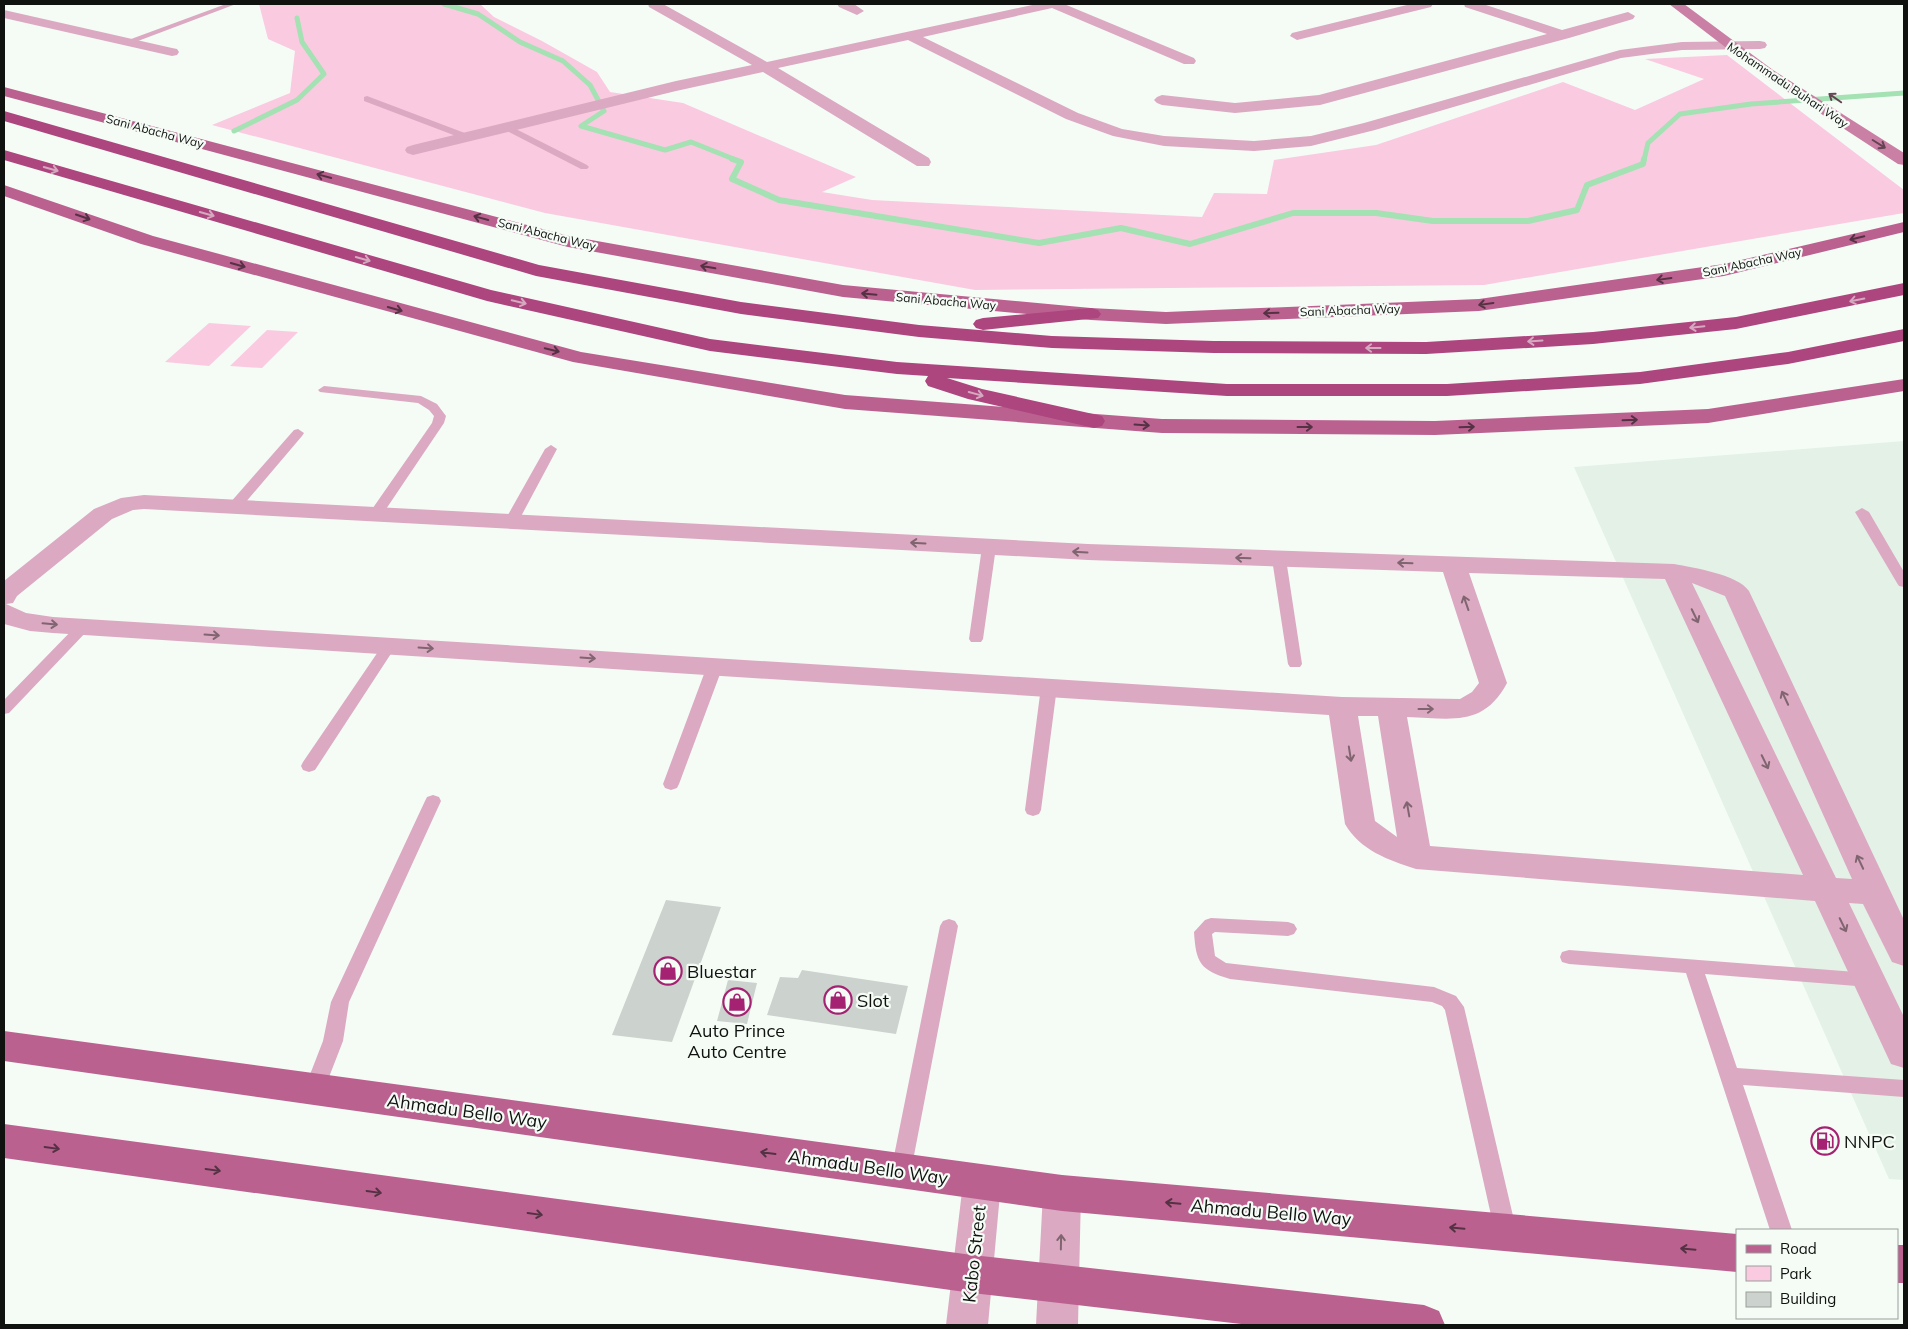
<svg xmlns="http://www.w3.org/2000/svg" width="1908" height="1329" font-family="Mulish,sans-serif">
  <style>
    .built { fill: #e4f1e7 }
    .green { fill: #facae0 }
    .lines { fill: none; stroke-linecap: round; stroke-linejoin: round }
    .stream-far1 { stroke: #a4e1b3; stroke-width: 5 }
    .stream { stroke: #a4e1b3; stroke-width: 6 }
    .building { fill: #ccd2cd }
    .service { fill: #dba9c1; fill-rule: evenodd }
    .minor { fill: #dba9c1; fill-rule: evenodd }
    .secondary { fill: #c980a4; fill-rule: evenodd }
    .primary { fill: #bb6190; fill-rule: evenodd }
    .motorway { fill: #ad457e; fill-rule: evenodd }
    .oneway { stroke: #634453 }
    .oneway2 { stroke: #d5aac0 }
    .oneway3 { stroke: #543243 }
    .oneway4 { stroke: #806571 }
    .labels { text-anchor: middle; dominant-baseline: central; stroke-width: 4.5; stroke-linejoin: round; paint-order: stroke }
    .far-street-label { font-size: 12px; fill: #101210; stroke: #f5fcf6 }
    .near-poi-label { font-size: 18px; fill: #101210; stroke: #f5fcf6; text-anchor: start }
    .near-street-label { font-size: 18px; fill: #101210; stroke: #f5fcf6 }
  </style>
  <rect width="100%" height="100%" fill="#f5fcf6"/>
  <path class="built" d="M1904,441v739l-15,-1 -315,-712z"/>
  <path class="green" d="M259,4h221l14,13 48,24 55,31 13,20 73,11 173,74 -34,15 50,8 330,17 12,-24 53,1 7,-34 102,-15 187,-63 72,28 69,-31 -59,-20 82,-4 177,135v23l-420,72 -509,5 -430,-77 -333,-88 78,-32 5,-42 -27,-12z
    M209,323l42,3 -42,40 -44,-4z
    M267,330l31,2 -36,36 -32,-2z"/>
  <g class="lines">
    <path class="stream-far1" d="M444,4l34,10 42,28 43,19 27,24 14,26 -23,15 84,24 26,-8 45,18
      M234,131l63,-31 27,-26 -22,-32 -5,-24
      M1644,160l4,-17 32,-29 71,-10 153,-11"/>
    <path class="stream" d="M732,159l9,3 -9,17 47,21 260,43 82,-15 69,16 103,-31h83l57,8h95l49,-11 10,-25 56,-21 1,-5"/>
  </g>
  <path class="building" d="M666,900l55,7 -49,135 -60,-7z
    M802,970l106,16 -12,48 -129,-19 13,-38 18,1z
    M728,980l29,3 -10,41 -30,-3z"/>
  <g class="lines">
    <path class="service" d="M226,4h10l-106,40 -7,-2z
      M367,96l103,39 1,2 -4,3 -3,-1 -100,-38v-4z
      M506,124l81,41 2,2 -2,2h-6l-78,-40 -1,-2z
      M324,386l97,10 16,8 9,12 -2,7 -64,95h-10l-2,-3 64,-92 2,-7 -5,-6 -11,-7 -98,-11 -2,-2z
      M298,429l6,4 -2,3 -63,74h-10l-2,-3 2,-3 65,-74z
      M551,445l6,4 -39,73 -7,4 -5,-1 -2,-3 41,-73z
      M1862,508l7,4 35,60v15l-5,-1 -2,-3 -42,-71z
      M989,543l7,4 -13,92 -2,3h-10l-2,-3 13,-92z
      M1279,555l7,4 16,105 -2,3h-10l-2,-3 -16,-105z
      M83,622l5,2 2,3 -2,3 -79,83 -5,1v-14l74,-76z
      M389,641l5,2 2,3 -81,124 -6,2 -6,-2 -2,-4 2,-4 81,-119z
      M715,661l5,2 3,3 -44,118 -2,4 -6,2 -6,-2 -2,-4 44,-118 3,-3z
      M1049,682l5,1 3,4 -16,123 -2,4 -6,2 -6,-2 -2,-4 16,-123 3,-4z
      M433,795l6,2 2,4 -92,201 -6,39 -19,49 -3,6 -7,3 -7,-3 -3,-6 19,-49 8,-39 94,-201 2,-4z
      M1211,918l77,4 6,2 3,5 -3,5 -6,2 -73,-4 -3,2 3,22 11,7 208,24 22,9 8,11 53,226 -3,7 -8,3 -8,-3 -3,-7 -50,-223 -3,-4 -10,-4 -202,-23c-30,-9 -34,-16 -36,-47l11,-12z
      M949,919l6,2 3,5 -47,245 -3,7 -7,2 -7,-2 -3,-7 49,-245 3,-5z
      M1569,950l300,23 7,2 2,5 -2,5 -7,2 -164,-13 32,94 167,12v17l-161,-12 49,145h-22l-84,-257 -117,-9 -7,-2 -2,-5 2,-5z"/>
    <path class="minor" d="M648,4h15l104,58 270,-58h27l130,54 2,3 -2,3h-10l-132,-56 -129,29 155,76 44,16 42,7 90,5 57,-5 53,-13 256,-73 62,-8 78,-1 5,1 2,3 -2,3 -5,1 -78,1 -61,8 -246,72 -64,16 -57,5 -90,-5 -51,-10 -47,-17 -158,-79 -130,28 151,90 2,4 -2,4h-12l-154,-94 -87,19 -263,64 -6,-2 -2,-3 2,-3 6,-2 263,-64 76,-16 -103,-58z
      M837,4h17l10,7 -7,4 -18,-8z
      M1411,4h22l-2,3 -134,33 -7,-4 2,-3z
      M1464,4h19l79,26 66,-18 7,4 -2,3 -64,19 -249,67 -85,8 -73,-8 -5,-2 -3,-3 3,-3 5,-2 73,8 84,-8 228,-61 -82,-27z
      M4,10l168,38 5,1 2,3 -2,3 -5,1 -168,-38z
      M144,495l944,49 586,20c20,4 63,10 75,27l155,329v46l-12,-4 -29,-58 -14,-1 55,114v51l-13,-4 -76,-163 -399,-32c-28,-9 -56,-19 -71,-45l-16,-109 -1276,-82 -23,-2 -26,-7v-43l90,-72 27,-11zM144,509l944,51 355,12 36,111 -7,9 -12,7 -118,-2 -1289,-80 -27,-4 -20,-9 7,-1 4,-7 95,-77 21,-9zM1469,573l196,6 138,296 -373,-29 -23,-129c43,1 76,11 100,-34zM1692,583l33,13 127,283 -16,-1zM1358,716h20l19,121 -22,-16z
      M982,1166l14,5 5,12 -13,142h-42l17,-142 5,-12z
      M1062,1175l14,6 5,12 -3,132h-42l7,-132 5,-12z"/>
    <path class="secondary" d="M1669,4h15l89,66 131,83v12l-6,-1 -135,-88z"/>
    <path class="primary" d="M4,87l565,149 274,49 248,23 75,4 313,-13 245,-35 180,-42v10l-180,44 -245,35 -313,13 -75,-4 -248,-23 -275,-50 -564,-151z
      M4,185l149,51 428,116 264,43 317,24 273,2 273,-12 196,-30v12l-196,32 -273,12 -273,-2 -317,-24 -272,-47 -432,-118 -137,-48z
      M4,1031l1058,144 675,59v38l-675,-61 -1058,-150z
      M4,1124l968,131 452,50 15,6 6,14h-195l-278,-32 -968,-135z
      M1897,1245h7v38h-7z"/>
    <path class="motorway" d="M4,111l535,154 202,37 178,23 133,11 162,5 212,1 167,-10 143,-15 168,-34v12l-168,34 -143,15 -167,10 -212,-1 -162,-5 -133,-11 -178,-23 -205,-38 -532,-155z
      M4,150l487,140 219,49 187,23 330,22h220l193,-12 148,-20 116,-23v12l-116,23 -148,20 -193,12h-220l-280,-18 35,11 120,27 3,5 -3,5 -8,2 -126,-29 -40,-13 -3,-5 3,-5 -31,-2 -187,-23 -223,-50 -483,-141z
      M1091,308l7,2 3,4 -3,4 -115,12 -7,-2 -3,-4 3,-4 7,-2z"/>
  </g>
  <defs><path id="oneway-shaft" d="M-6 0H5M1.5-3L5.5 0L1.5 3" fill="none" stroke-width="1.6" stroke-linecap="round" stroke-linejoin="round" transform="scale(1.25)"/></defs>
  <g class="oneway">
    <use href="#oneway-shaft" transform="translate(1835 98) rotate(-145)"/>
    <use href="#oneway-shaft" transform="translate(1879 144) rotate(32)"/>
  </g>
  <g class="oneway2">
    <use href="#oneway-shaft" transform="translate(51 169) rotate(16)"/>
    <use href="#oneway-shaft" transform="translate(207 214) rotate(16)"/>
    <use href="#oneway-shaft" transform="translate(363 259) rotate(16)"/>
    <use href="#oneway-shaft" transform="translate(1857 300) rotate(169)"/>
    <use href="#oneway-shaft" transform="translate(519 302) rotate(13)"/>
    <use href="#oneway-shaft" transform="translate(1697 327) rotate(174)"/>
    <use href="#oneway-shaft" transform="translate(1535 341) rotate(176)"/>
    <use href="#oneway-shaft" transform="translate(1373 348) rotate(-180)"/>
    <use href="#oneway-shaft" transform="translate(976 394) rotate(15)"/>
  </g>
  <g class="oneway3">
    <use href="#oneway-shaft" transform="translate(324 176) rotate(-165)"/>
    <use href="#oneway-shaft" transform="translate(83 217) rotate(19)"/>
    <use href="#oneway-shaft" transform="translate(481 218) rotate(-165)"/>
    <use href="#oneway-shaft" transform="translate(1857 238) rotate(166)"/>
    <use href="#oneway-shaft" transform="translate(238 265) rotate(16)"/>
    <use href="#oneway-shaft" transform="translate(708 267) rotate(-170)"/>
    <use href="#oneway-shaft" transform="translate(1664 279) rotate(172)"/>
    <use href="#oneway-shaft" transform="translate(869 294) rotate(-175)"/>
    <use href="#oneway-shaft" transform="translate(1486 304) rotate(172)"/>
    <use href="#oneway-shaft" transform="translate(395 309) rotate(16)"/>
    <use href="#oneway-shaft" transform="translate(1271 313) rotate(178)"/>
    <use href="#oneway-shaft" transform="translate(552 350) rotate(14)"/>
    <use href="#oneway-shaft" transform="translate(1630 420) rotate(-2)"/>
    <use href="#oneway-shaft" transform="translate(1142 425) rotate(4)"/>
    <use href="#oneway-shaft" transform="translate(1305 427)"/>
    <use href="#oneway-shaft" transform="translate(1467 427) rotate(-2)"/>
    <use href="#oneway-shaft" transform="translate(52 1148) rotate(8)"/>
    <use href="#oneway-shaft" transform="translate(768 1153) rotate(-172)"/>
    <use href="#oneway-shaft" transform="translate(213 1170) rotate(8)"/>
    <use href="#oneway-shaft" transform="translate(374 1192) rotate(8)"/>
    <use href="#oneway-shaft" transform="translate(1173 1203) rotate(-175)"/>
    <use href="#oneway-shaft" transform="translate(535 1214) rotate(8)"/>
    <use href="#oneway-shaft" transform="translate(1457 1228) rotate(-175)"/>
    <use href="#oneway-shaft" transform="translate(1688 1249) rotate(-175)"/>
  </g>
  <g class="oneway4">
    <use href="#oneway-shaft" transform="translate(918 543) rotate(-177)"/>
    <use href="#oneway-shaft" transform="translate(1080 552) rotate(-177)"/>
    <use href="#oneway-shaft" transform="translate(1243 558) rotate(-178)"/>
    <use href="#oneway-shaft" transform="translate(1405 563) rotate(-178)"/>
    <use href="#oneway-shaft" transform="translate(1466 603) rotate(-109)"/>
    <use href="#oneway-shaft" transform="translate(1695 616) rotate(64)"/>
    <use href="#oneway-shaft" transform="translate(50 624) rotate(5)"/>
    <use href="#oneway-shaft" transform="translate(212 635) rotate(4)"/>
    <use href="#oneway-shaft" transform="translate(426 648) rotate(4)"/>
    <use href="#oneway-shaft" transform="translate(588 658) rotate(4)"/>
    <use href="#oneway-shaft" transform="translate(1785 698) rotate(-115)"/>
    <use href="#oneway-shaft" transform="translate(1426 709)"/>
    <use href="#oneway-shaft" transform="translate(1350 754) rotate(81)"/>
    <use href="#oneway-shaft" transform="translate(1765 762) rotate(64)"/>
    <use href="#oneway-shaft" transform="translate(1408 809) rotate(-100)"/>
    <use href="#oneway-shaft" transform="translate(1860 862) rotate(-115)"/>
    <use href="#oneway-shaft" transform="translate(1843 925) rotate(64)"/>
    <use href="#oneway-shaft" transform="translate(1061 1242) rotate(-89)"/>
  </g>
  <defs>
    <g id="shop-ring" transform="scale(1.4375)"><circle r="9.5" fill="#f5fcf6" stroke="#a42271" stroke-width="1.5"/><path d="M-5-2.5h2.3a2.7 3.5 0 0 1 5.4 0H5L5.5 6h-11ZM-1.5-2.5h3a1.5 2.3 0 0 0-3 0Z" fill="#a42271"/></g>
    <g id="fuel-ring" transform="scale(1.4375)"><circle r="9.5" fill="#f5fcf6" stroke="#a42271" stroke-width="1.5"/><path d="M-5.5-6h7V0h2V4h1.3V-2.5L3-4.5l.8-.8L6-3V5H2.5V1h-1V6h-7ZM-4.2-4.7v3.2H.2V-4.7Z" fill="#a42271"/></g>
  </defs>
  <g fill-rule="evenodd">
    <use href="#shop-ring" x="668" y="971"/>
    <use href="#shop-ring" x="838" y="1000"/>
    <use href="#shop-ring" x="737" y="1002"/>
    <use href="#fuel-ring" x="1825" y="1141"/>
  </g>
  <g class="labels">
    <g class="far-street-label">
      <text transform="translate(1788 85) rotate(34)">Mohammadu Buhari Way</text>
      <text transform="translate(155 131) rotate(15)">Sani Abacha Way</text>
      <text transform="translate(547 234) rotate(14)">Sani Abacha Way</text>
      <text transform="translate(1752 262) rotate(-12)">Sani Abacha Way</text>
      <text transform="translate(946 301) rotate(5)">Sani Abacha Way</text>
      <text transform="translate(1350 310) rotate(-2)">Sani Abacha Way</text>
    </g>
    <g class="near-poi-label">
      <text x="687" y="971">Bluestar</text>
      <text x="857" y="1000">Slot</text>
      <text x="737" y="1030" text-anchor="middle">Auto Prince<tspan x="737" dy="21">Auto Centre</tspan></text>
      <text x="1844" y="1141">NNPC</text>
    </g>
    <g class="near-street-label">
      <text transform="translate(467 1111) rotate(8)">Ahmadu Bello Way</text>
      <text transform="translate(868 1167) rotate(8)">Ahmadu Bello Way</text>
      <text transform="translate(1271 1212) rotate(5)">Ahmadu Bello Way</text>
      <text transform="translate(974 1254) rotate(-84)">Kabo Street</text>
    </g>
  </g>
  <rect width="1908" height="1329" fill="none" stroke="#101210" stroke-width="10"/>
  <rect x="1736" y="1229" width="162" height="90" fill="#f5fcf6" stroke="#999e9a"/>
  <rect x="1746" y="1245" width="25" height="8" fill="#bb6190" stroke="#999e9a"/>
  <text x="1780" y="1254" font-size="15" fill="#101210">Road</text>
  <rect x="1746" y="1266" width="25" height="15" fill="#facae0" stroke="#999e9a"/>
  <text x="1780" y="1279" font-size="15" fill="#101210">Park</text>
  <rect x="1746" y="1292" width="25" height="15" fill="#ccd2cd" stroke="#999e9a"/>
  <text x="1780" y="1304" font-size="15" fill="#101210">Building</text>
</svg>
